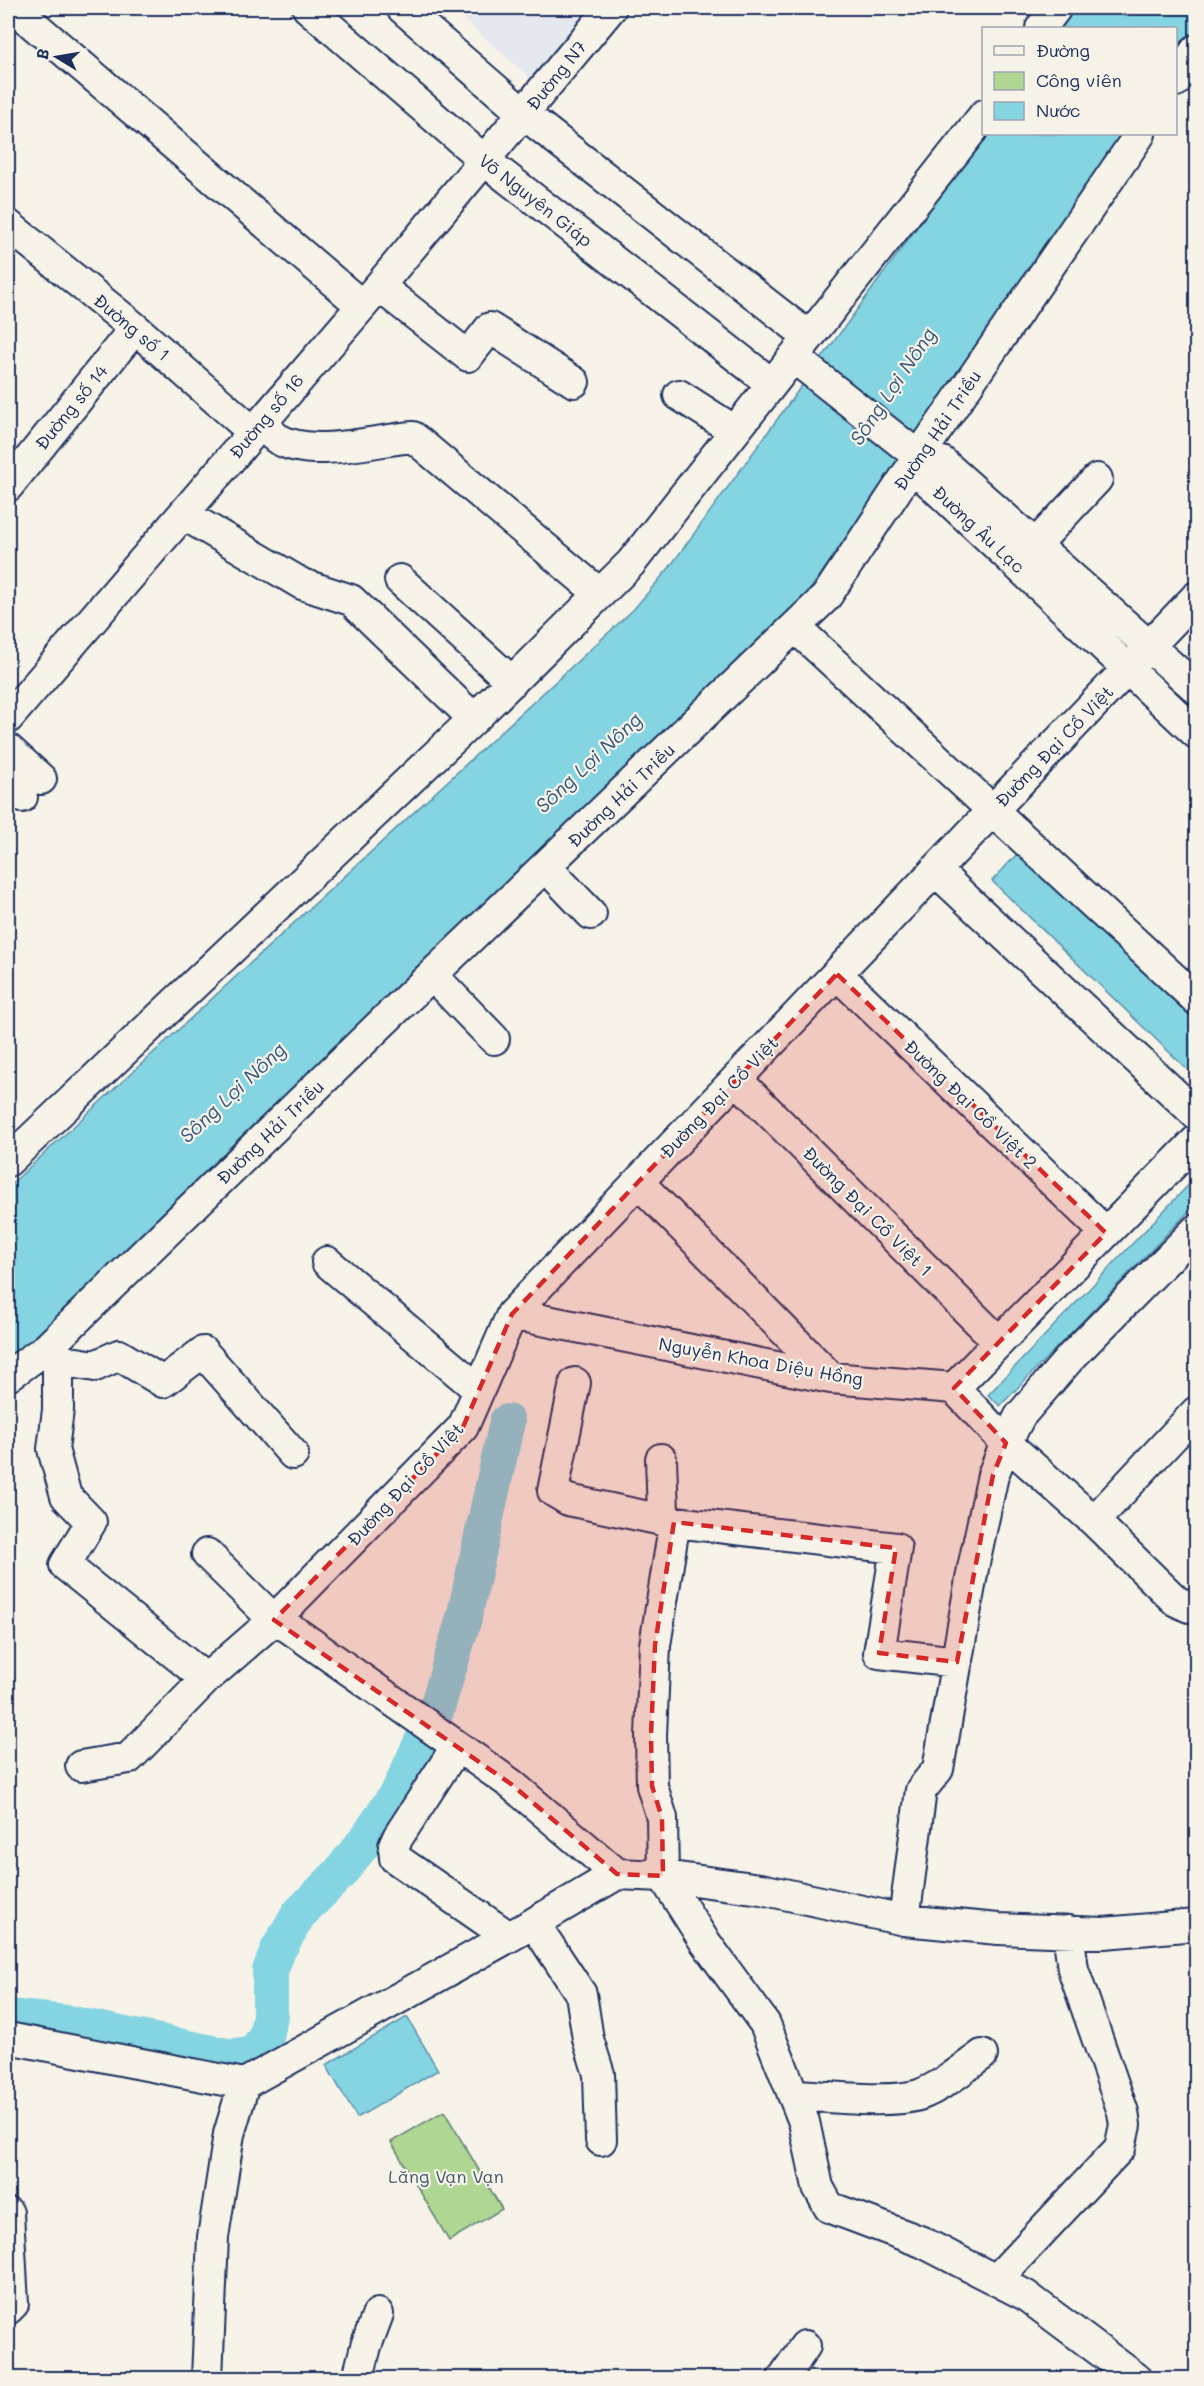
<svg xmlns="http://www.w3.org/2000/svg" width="1204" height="2386" font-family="Mali,sans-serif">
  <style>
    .built { fill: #e5e8ef }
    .green { fill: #afd693; stroke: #658278; stroke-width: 1.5 }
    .water { fill: #85d4e1; stroke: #5b92ad; stroke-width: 1.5 }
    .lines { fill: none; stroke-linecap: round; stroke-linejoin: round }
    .river { stroke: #85d4e1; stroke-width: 36 }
    .minor-casing { stroke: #1b2f5e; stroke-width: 34 }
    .minor { stroke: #f7f3e8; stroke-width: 30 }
    .marked { fill: #d62828; fill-opacity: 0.2; stroke: #d62828; stroke-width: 4.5; stroke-dasharray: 12 8; stroke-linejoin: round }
    .labels { text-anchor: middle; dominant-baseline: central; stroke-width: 4.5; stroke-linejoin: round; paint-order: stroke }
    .street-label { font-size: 18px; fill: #1b2f5e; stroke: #f7f3e8 }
    .park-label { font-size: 18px; fill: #40596b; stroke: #f7f3e8 }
    .water-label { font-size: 20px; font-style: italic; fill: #36587f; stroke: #f7f3e8 }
  </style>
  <rect width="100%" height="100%" fill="#f7f3e8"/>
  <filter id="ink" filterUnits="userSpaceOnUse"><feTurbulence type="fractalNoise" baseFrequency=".0167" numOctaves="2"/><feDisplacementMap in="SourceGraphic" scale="12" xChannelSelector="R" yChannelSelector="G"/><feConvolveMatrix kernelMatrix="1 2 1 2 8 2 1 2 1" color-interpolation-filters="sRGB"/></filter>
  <g filter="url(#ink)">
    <path class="built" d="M451,8h154l-66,78z"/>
    <path class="green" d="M444,2111l58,98 -53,32 -58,-99z"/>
    <path class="water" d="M1072,8h124v28l-20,30v-38h-118z
      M985,134h144l-350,500 -771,732v-179l625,-577 36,-42z
      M1018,853l178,169v56l-204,-197z
      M1196,1177v27l-196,202 -12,-11z
      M407,2017l31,53 -81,48 -31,-53z"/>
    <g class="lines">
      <path class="river" d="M8,2017l59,6 164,34 23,-4 12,-16 4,-22v-44l8,-21 20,-35 41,-41 30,-38 31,-47 36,-78 28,-93 43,-196"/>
      <g class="minor-casing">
        <path id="minor" d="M14,8l347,297
          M308,8l176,152 288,224
          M402,8l122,106 285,223
          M1041,28l15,-20
          M1176,81l20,-31
          M8,225l127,103 118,104
          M379,286l89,70 22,-28 84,54
          M793,357l135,107
          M679,395l56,36
          M260,424c6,5 12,11 18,15 34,20 97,1 135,-2l187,157
          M928,464l-1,16 269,253
          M928,464l14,-2 254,226
          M8,486l127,-158
          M183,514l119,70 49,16 123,119
          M1036,544l61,-65
          M400,580l112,102
          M795,627l401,372
          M8,718l371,-432 232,-278
          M8,749l33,30
          M8,783l14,14
          M546,867l45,47
          M935,870l261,244
          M837,974l269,259
          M432,975l62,64
          M736,1079l263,263
          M8,1161l466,-442 157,-156 353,-448
          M638,1182l193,196
          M327,1262l152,128
          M512,1314l319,64 123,10 242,-247
          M47,1348l11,12v50l-5,39 13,47 25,26 -26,43 141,114 68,-59 189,-193 49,-113 684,-717
          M58,1360l37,6 24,-11 44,27 40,-30 90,102
          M8,1376l39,-28 343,-333 436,-418 93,-141 221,-322
          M575,1383l-22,108 15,9 99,21 229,27 -17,105 78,9
          M954,1388l52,55 88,78 82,80 13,6 7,-4
          M661,1459l2,54 10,20 -18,112 -4,90 1,51 10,32 1,58 98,13 143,31 94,9 106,4 92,-8
          M1094,1521l102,-109
          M207,1554l67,66 14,7 223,157 106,90 46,2 40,63 62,85 39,98 14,65 11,20 93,35 103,53 111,83
          M457,1746l-59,91 -4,9 1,12 114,79
          M81,1766l48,-8 77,-79
          M904,1920l17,-130 17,-21 35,-201 20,-93 13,-32 14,-27 50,-58 126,-128
          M534,1923l47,71 7,45 11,35 2,66
          M8,2038l236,46 290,-161 83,-49
          M793,2095c33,1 96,9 126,0 22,-8 44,-26 63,-40
          M8,2213l5,91 -5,5
          M996,2280l124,-132 5,-23 -2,-13 -50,-143 -5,-38
          M207,2378l6,-141 16,-103 15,-50
          M358,2378l8,-32 12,-32
          M783,2378l22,-32"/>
      </g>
      <use href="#minor" class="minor"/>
    </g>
  </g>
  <path class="marked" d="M837,974l269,259 -152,155 52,55 -13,32 -36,187 -78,-9 17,-105 -222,-26 -19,123 -4,90 1,51 10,32 1,58 -46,-2 -106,-90 -237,-164 189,-193 49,-113z"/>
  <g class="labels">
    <g class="street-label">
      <text transform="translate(556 75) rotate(-51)">Đường N7</text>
      <text transform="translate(536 200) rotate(38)">Võ Nguyên Giáp</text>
      <text transform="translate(132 327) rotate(40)">Đường số 1</text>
      <text transform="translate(71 407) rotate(-51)">Đường số 14</text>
      <text transform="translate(266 416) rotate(-50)">Đường số 16</text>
      <text transform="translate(937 430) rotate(-56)">Đường Hải Triều</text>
      <text transform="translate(979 529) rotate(43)">Đường Âu Lạc</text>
      <text transform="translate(1054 746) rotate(-46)">Đường Đại Cồ Việt</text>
      <text transform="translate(621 795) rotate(-44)">Đường Hải Triều</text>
      <text transform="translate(719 1097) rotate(-46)">Đường Đại Cồ Việt</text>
      <text transform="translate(971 1104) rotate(44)">Đường Đại Cồ Việt 2</text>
      <text transform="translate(270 1132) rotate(-44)">Đường Hải Triều</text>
      <text transform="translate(868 1211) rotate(45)">Đường Đại Cồ Việt 1</text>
      <text transform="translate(761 1361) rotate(10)">Nguyễn Khoa Diệu Hồng</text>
      <text transform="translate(405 1484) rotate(-47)">Đường Đại Cồ Việt</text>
    </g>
    <g class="park-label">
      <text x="446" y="2176">Lăng Vạn Vạn</text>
    </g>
    <g class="water-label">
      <text transform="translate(892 386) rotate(-56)">Sông Lợi Nông</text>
      <text transform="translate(588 762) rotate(-43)">Sông Lợi Nông</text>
      <text transform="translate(232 1092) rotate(-43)">Sông Lợi Nông</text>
    </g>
  </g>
  <rect width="1204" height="2386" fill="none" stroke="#f7f3e8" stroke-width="30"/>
  <rect x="15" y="15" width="1174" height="2356" fill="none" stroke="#1b2f5e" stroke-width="2" filter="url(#ink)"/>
  <rect x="982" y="27" width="195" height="108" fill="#f7f3e8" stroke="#9fa5b1" stroke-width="1.5"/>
  <rect x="994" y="46" width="30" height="9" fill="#f7f3e8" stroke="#9fa5b1" stroke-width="1.5"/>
  <text x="1036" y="57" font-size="18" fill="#1b2f5e">Đường</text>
  <rect x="994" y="72" width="30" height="18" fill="#afd693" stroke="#9fa5b1" stroke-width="1.5"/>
  <text x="1036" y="87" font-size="18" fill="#1b2f5e">Công viên</text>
  <rect x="994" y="102" width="30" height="18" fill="#85d4e1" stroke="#9fa5b1" stroke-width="1.5"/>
  <text x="1036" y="117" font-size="18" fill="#1b2f5e">Nước</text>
  <g transform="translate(57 57) rotate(281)" stroke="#f7f3e8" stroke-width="4.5" paint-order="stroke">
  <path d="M0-4.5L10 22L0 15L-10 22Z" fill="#1b2f5e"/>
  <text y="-9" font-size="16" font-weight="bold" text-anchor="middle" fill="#1b2f5e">B</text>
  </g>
</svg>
